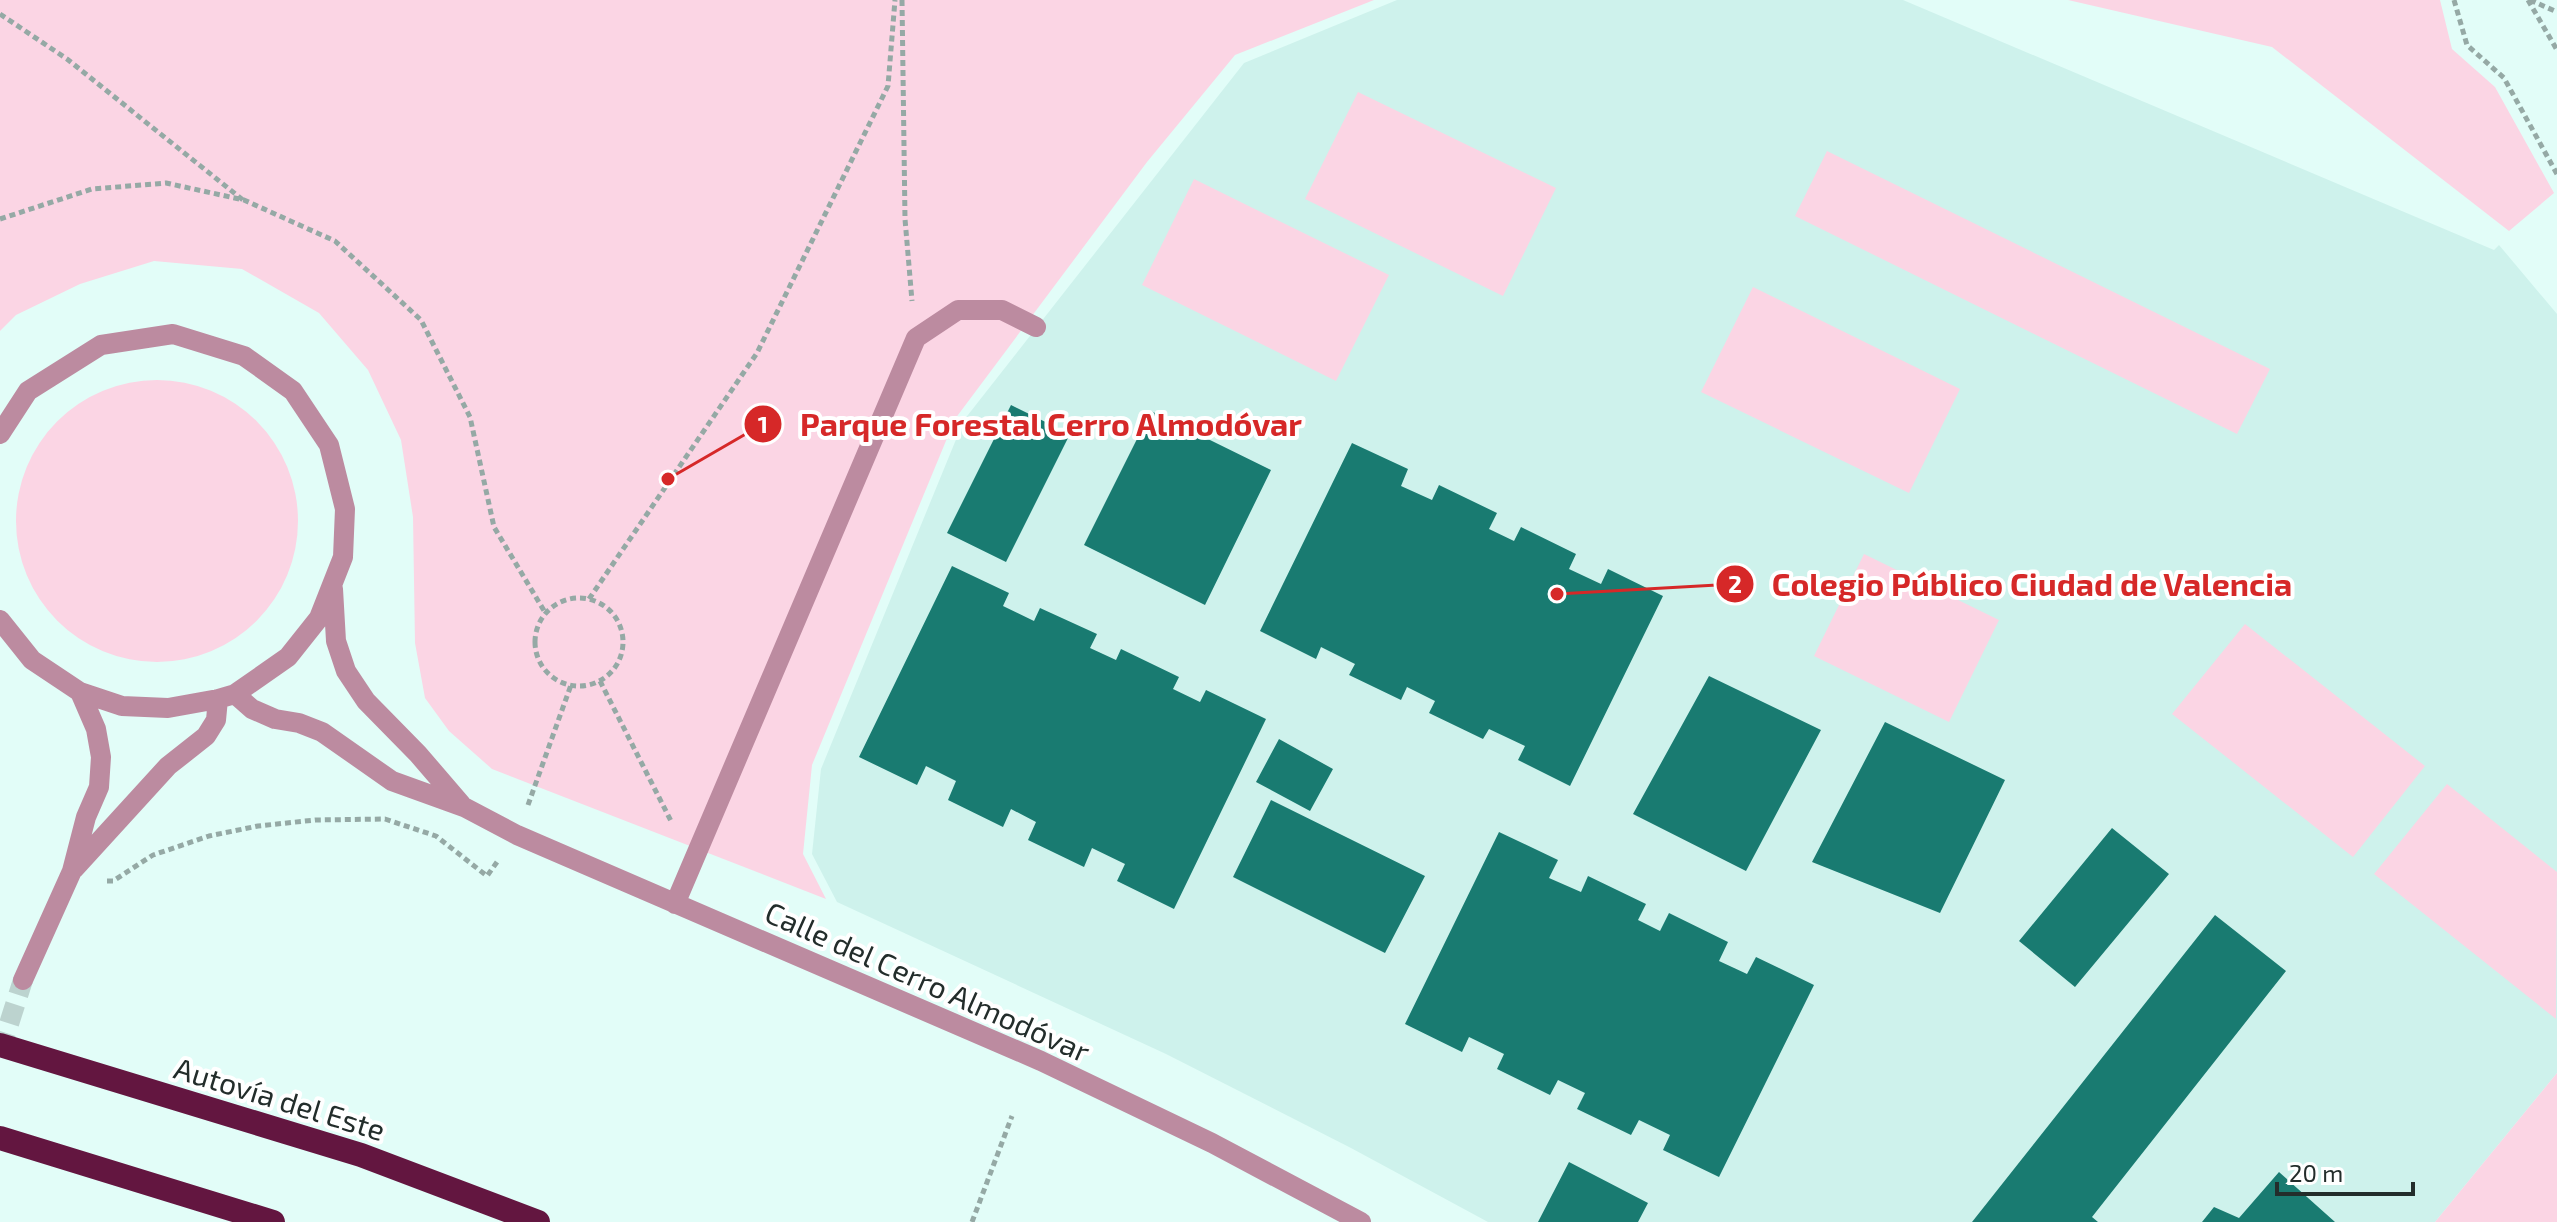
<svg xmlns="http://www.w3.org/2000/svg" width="2557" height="1222" font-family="'Exo 2',sans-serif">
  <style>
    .built { fill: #cef2ec }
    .green { fill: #fbd5e4 }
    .building { fill: #197b71 }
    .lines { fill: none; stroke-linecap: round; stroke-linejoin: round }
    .minor-tunnel { stroke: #bcd3cf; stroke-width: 20; stroke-dasharray: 20 10; stroke-linecap: butt }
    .path { stroke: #95a9a5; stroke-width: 5; stroke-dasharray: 6 4; stroke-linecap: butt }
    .minor { stroke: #bc8ba0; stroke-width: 20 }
    .highway { stroke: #631640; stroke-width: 24 }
    .labels { text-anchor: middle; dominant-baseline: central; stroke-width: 8; stroke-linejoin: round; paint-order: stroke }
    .street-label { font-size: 30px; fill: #232d2b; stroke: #fff }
    .leader { fill: none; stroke: #d62828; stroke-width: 3 }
    .callout-dot { fill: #d62828; stroke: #fff; stroke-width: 3 }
    .mark-label { font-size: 24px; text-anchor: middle; font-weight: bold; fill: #fff }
    .callout-label { font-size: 32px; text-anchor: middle; font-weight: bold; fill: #d62828; stroke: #fff; stroke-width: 8; stroke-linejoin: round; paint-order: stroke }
  </style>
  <rect width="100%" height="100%" fill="#e2fdf8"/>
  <path class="built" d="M1397,0h506l591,250 5,-5 58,69v759l-122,149h-947l-137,-74 -185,-94 -329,-152 -25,-48 9,-85 143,-349 280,-357z"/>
  <path class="green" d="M0,0h1374l-139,55 -88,107 -192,257 -143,346 -9,89 23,45 -334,-130 -43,-38 -24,-33 -10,-55 -2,-126 -12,-77 -33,-70 -49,-57 -77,-44 -88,-8 -74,23 -64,31 -16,16z
    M2068,0h372l12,49 43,38 59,106 -45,38 -237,-184z
    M1358,92l198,96 -53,108 -198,-97z
    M1827,151l443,218 -33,65 -442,-218z
    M1194,179l195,96 -53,106 -194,-96z
    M1753,287l207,102 -51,104 -208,-101z
    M16 521a141 141 0 1 1 282 0a141 141 0 1 1-282 0Z
    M1864,554l135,66 -50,102 -135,-66z
    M2245,624l180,142 -72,91 -181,-143z
    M2447,784l110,88 -1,147 -182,-145z
    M2557,1073v149h-122z"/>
  <path class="building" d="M1011,405l59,29 -64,128 -59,-29z
    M1151,411l120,59 -66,135 -121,-60z
    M1352,443l56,26 -7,17 31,14 7,-15 58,28 -8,16 25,12 7,-14 55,27 -7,15 32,15 7,-15 55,27 -93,190 -52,-26 7,-14 -36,-17 -6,10 -54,-26 6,-12 -28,-14 -6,13 -52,-25 6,-11 -34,-17 -5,12 -56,-28z
    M952,566l57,27 -6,13 31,15 6,-13 57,26 -7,14 26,12 5,-11 58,28 -6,12 27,13 6,-12 60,29 -92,190 -57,-28 8,-17 -33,-16 -8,19 -56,-27 8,-18 -25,-13 -8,18 -55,-27 8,-19 -30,-15 -9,19 -58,-28z
    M1709,676l112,54 -75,141 -113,-57z
    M1885,722l120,58 -65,133 -128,-51z
    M1279,739l54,30 -23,42 -54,-29z
    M1271,800l154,76 -40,77 -152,-76z
    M2112,828l57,46 -94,113 -56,-46z
    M1499,832l59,28 -9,18 32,14 7,-16 58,28 -8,16 22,11 9,-18 59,29 -9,19 28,13 9,-17 58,28 -95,192 -56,-27 7,-15 -31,-15 -8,15 -54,-26 8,-16 -27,-13 -8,15 -53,-26 7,-15 -35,-17 -7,15 -57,-28z
    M2215,915l71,56 -194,246 6,5h-126z
    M1569,1162l79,41 -10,19h-100z
    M2279,1172l56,50h-133l12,-15 25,11z"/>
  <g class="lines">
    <path class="minor-tunnel" d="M0,1052l23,-72"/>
    <path class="path" d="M902,0l3,219 7,82
      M2454,0l13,45 37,33 53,96
      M2528,0l29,50
      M2530,0l27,12
      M0,14l67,45 176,141
      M0,219l92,-30 74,-6 78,17 91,41 86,79 49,97 24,110 52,87
      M535 642a44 44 0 1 1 88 0a44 44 0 1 1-88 0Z
      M589,599l168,-246 131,-267 7,-86
      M600,681l72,142
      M528,805l43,-120
      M107,881h6l40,-26 56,-19 49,-10 57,-6 70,-1 51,17 51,40 10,-14
      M972,1222l40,-106"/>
    <path class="minor" d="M0,434l28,-43 73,-46 72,-11 71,22 49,35 36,54 16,64 -2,48 -24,61 -31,39 -53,37 -17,5 -50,9 -46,-2 -42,-14 -48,-32 -32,-40
      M333,589l3,52 10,30 20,30 52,53 43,50
      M235,694l17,15 23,10 24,4 23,9 70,49 72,26 53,28 524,226 171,82 149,79
      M74,869l94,-103 38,-30 10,-16 2,-21
      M675,904l241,-566 42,-28h44l34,17
      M23,980l49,-109 14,-54 13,-30 2,-30 -5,-28 -16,-37"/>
    <path class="highway" d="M0,1045l361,110 177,67
      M0,1138l273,84"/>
  </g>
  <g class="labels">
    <g class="street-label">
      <text transform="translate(928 981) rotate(24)">Calle del Cerro Almodóvar</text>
      <text transform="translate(280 1098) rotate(17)">Autovía del Este</text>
    </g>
  </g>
  <path class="leader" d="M668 479L763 424M1557 594L1735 584"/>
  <g class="callout-dot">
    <circle cx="668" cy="479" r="8"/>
    <circle cx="1557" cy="594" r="8"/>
    <circle cx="763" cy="424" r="20"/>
    <circle cx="1735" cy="584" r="20"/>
  </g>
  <g class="mark-label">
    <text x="763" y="433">1</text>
    <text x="1735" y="593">2</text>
  </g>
  <g class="callout-label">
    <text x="1051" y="436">Parque Forestal Cerro Almodóvar</text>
    <text x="2032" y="596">Colegio Público Ciudad de Valencia</text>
  </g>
  <path d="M2277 1182v12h136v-12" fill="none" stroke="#232d2b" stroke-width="4"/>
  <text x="2289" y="1182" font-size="24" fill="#232d2b" stroke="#ffffff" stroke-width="6" paint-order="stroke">20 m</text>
</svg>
